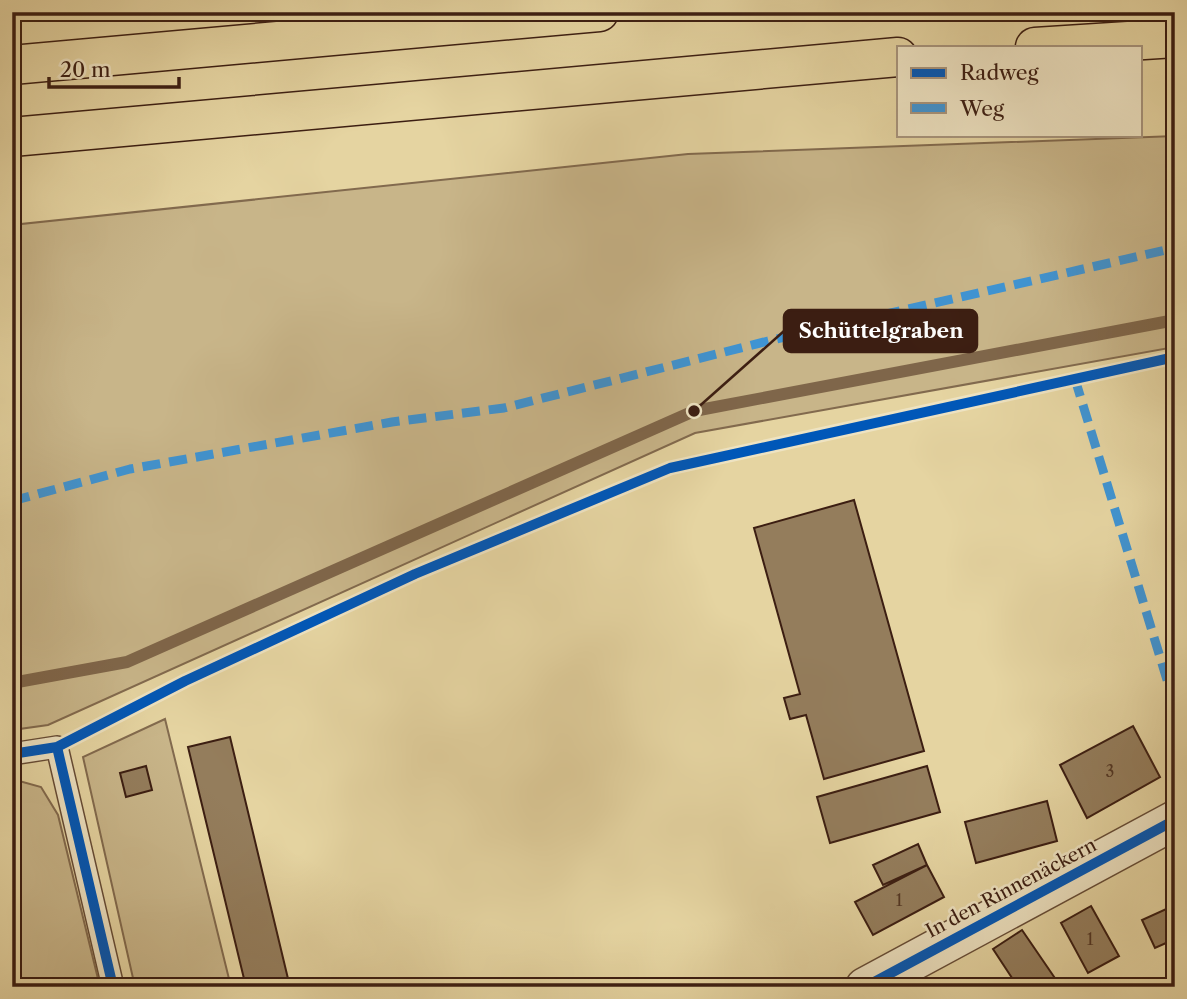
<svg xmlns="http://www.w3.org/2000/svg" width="1187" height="999" font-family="'Libre Caslon Text',serif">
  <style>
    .green { fill: #c8b589; stroke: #826a4e; stroke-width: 2 }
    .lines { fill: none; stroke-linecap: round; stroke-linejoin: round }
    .stream { stroke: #7f664a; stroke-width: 12 }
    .building { fill: #947d5c; stroke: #3c1e12; stroke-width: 2 }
    .service-casing { stroke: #664c36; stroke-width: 24 }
    .minor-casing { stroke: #664c36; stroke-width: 41 }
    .trunk-casing { stroke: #3c1e12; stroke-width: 41 }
    .service { stroke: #eee3c2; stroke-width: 21 }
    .minor { stroke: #eee3c2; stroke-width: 38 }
    .trunk { stroke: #e5d4a1; stroke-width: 38 }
    .quiet { stroke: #3f94d3; stroke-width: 9; stroke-dasharray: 18 9; stroke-linecap: butt }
    .cycleway-casing { stroke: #eee3c2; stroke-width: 15 }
    .cycleway { stroke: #0057b8; stroke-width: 10 }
    .labels { text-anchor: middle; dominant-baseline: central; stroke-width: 5; stroke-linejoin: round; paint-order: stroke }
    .number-label { font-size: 16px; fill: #523624 }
    .street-label { font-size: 19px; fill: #3c1e12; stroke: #eee3c2 }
    .leader { fill: none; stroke: #3c1e12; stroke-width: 2.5 }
    .callout-dot { fill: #3c1e12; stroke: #eee3c2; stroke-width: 2.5 }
    .callout { fill: #3c1e12; stroke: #3c1e12; stroke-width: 2.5 }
    .callout-label { font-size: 21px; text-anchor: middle; font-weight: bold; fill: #fff }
  </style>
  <rect width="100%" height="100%" fill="#e5d4a1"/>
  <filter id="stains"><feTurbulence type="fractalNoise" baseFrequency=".00286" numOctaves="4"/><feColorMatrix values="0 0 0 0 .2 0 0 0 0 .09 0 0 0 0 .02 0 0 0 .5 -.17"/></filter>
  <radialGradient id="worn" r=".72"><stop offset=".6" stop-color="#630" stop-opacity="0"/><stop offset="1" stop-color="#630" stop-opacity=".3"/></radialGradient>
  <path class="green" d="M1175,136v211l-480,86 -647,292 -36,5v-505l676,-71z
    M165,719l66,268h-96l-52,-230z
    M12,779l29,8 17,28 42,172h-88z"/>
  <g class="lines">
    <path class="stream" d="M12,683l115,-21 567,-251 481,-91"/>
  </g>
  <path class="building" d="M854,500l70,251 -100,28 -18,-64 -16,4 -6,-21 16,-4 -46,-166z
    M1133,726l27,51 -73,41 -27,-53z
    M230,737l60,250h-44l-58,-240z
    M146,766l6,24 -26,7 -6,-24z
    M927,766l13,46 -110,31 -13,-46z
    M1047,801l10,40 -81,22 -11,-41z
    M918,844l9,21 -44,20 -10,-20z
    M927,865l17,32 -71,38 -18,-33z
    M1175,905v34l-20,9 -13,-28z
    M1091,906l28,50 -31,17 -27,-50z
    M1022,930l39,57h-43l-25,-38z"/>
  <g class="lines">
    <g class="service-casing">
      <path id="service" d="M12,754l45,-7 56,240"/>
    </g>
    <g class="minor-casing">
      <path id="minor" d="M865,987l310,-167"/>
    </g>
    <g class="trunk-casing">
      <path id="trunk" d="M1035,47l140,-9
        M12,65l587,-53
        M12,137l886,-80"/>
    </g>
    <use href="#service" class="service"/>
    <use href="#minor" class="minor"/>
    <use href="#trunk" class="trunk"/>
    <path class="quiet" d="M1075,379l100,327
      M12,501l118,-32 262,-47 112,-14 264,-67 407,-93"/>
    <g class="cycleway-casing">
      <path id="cycleway" d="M57,747l56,240
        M12,754l45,-7 128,-66 230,-107 255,-106 505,-111
        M865,987l310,-167"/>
    </g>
    <use href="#cycleway" class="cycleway"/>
  </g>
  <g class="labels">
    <g class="number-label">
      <text x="1110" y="771">3</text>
      <text x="899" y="900">1</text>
      <text x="1090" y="939">1</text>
    </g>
    <g class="street-label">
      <text transform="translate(1011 888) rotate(-28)">In den Rinnenäckern</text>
    </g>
  </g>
  <path class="leader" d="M694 411L784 331"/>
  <circle class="callout-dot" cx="694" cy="411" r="7"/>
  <rect class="callout" x="784" y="310" width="193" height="42" rx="7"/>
  <g class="callout-label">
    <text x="881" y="338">Schüttelgraben</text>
  </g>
  <rect width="1187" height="999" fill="none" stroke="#e5d4a1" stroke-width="42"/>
  <rect x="14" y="14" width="1159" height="971" fill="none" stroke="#3c1e12" stroke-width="3.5"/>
  <rect x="21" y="21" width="1145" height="957" fill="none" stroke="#3c1e12" stroke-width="2"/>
  <rect x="897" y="46" width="245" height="91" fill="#eee3c2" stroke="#a7947c" stroke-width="2"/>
  <rect x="911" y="68" width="35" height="10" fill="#0057b8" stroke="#a7947c" stroke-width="2"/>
  <text x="960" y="80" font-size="21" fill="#3c1e12">Radweg</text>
  <rect x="911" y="103" width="35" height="10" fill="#3f94d3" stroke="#a7947c" stroke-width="2"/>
  <text x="960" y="116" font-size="21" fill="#3c1e12">Weg</text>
  <path d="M49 77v10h130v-10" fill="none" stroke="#3c1e12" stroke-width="3.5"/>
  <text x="60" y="77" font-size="21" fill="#3c1e12" stroke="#eee3c2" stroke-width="5" paint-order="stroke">20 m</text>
  <rect width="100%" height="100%" filter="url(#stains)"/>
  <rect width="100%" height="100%" fill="url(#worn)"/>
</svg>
